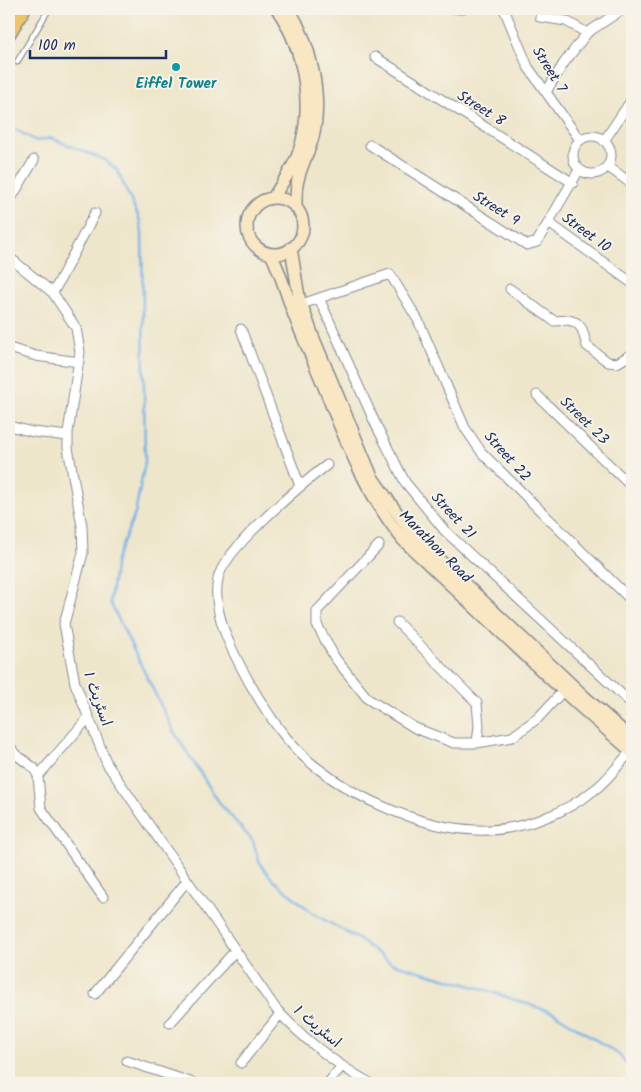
<svg xmlns="http://www.w3.org/2000/svg" width="641" height="1092" font-family="Kalam,'Playpen Sans Arabic',sans-serif">
  <style>
    .lines { fill: none; stroke-linecap: round; stroke-linejoin: round }
    .stream { stroke: #78b3e9; stroke-width: 2.5 }
    .service-casing { stroke: #848a94; stroke-width: 7 }
    .minor-casing { stroke: #848a94; stroke-width: 11 }
    .secondary-casing { stroke: #848a94; stroke-width: 14 }
    .primary-casing { stroke: #848a94; stroke-width: 15 }
    .service { stroke: #fff; stroke-width: 4.5 }
    .minor { stroke: #fff; stroke-width: 9 }
    .secondary { stroke: #f9e7c3; stroke-width: 11 }
    .primary { stroke: #efc469; stroke-width: 12 }
    .culture-dot { fill: #0f9aa8; stroke: #f7f3e8; stroke-width: 2 }
    .labels { text-anchor: middle; dominant-baseline: central; stroke-width: 4; stroke-linejoin: round; paint-order: stroke }
    .street-label { font-size: 15px; fill: #1b2f5e; stroke: #f7f3e8 }
    .culture-label { font-size: 15px; font-weight: bold; fill: #0d838f; stroke: #f7f3e8 }
  </style>
  <rect width="100%" height="100%" fill="#f7f3e8"/>
  <filter id="ink" filterUnits="userSpaceOnUse"><feTurbulence type="fractalNoise" baseFrequency=".02" numOctaves="2"/><feDisplacementMap in="SourceGraphic" scale="10" xChannelSelector="R" yChannelSelector="G"/><feConvolveMatrix kernelMatrix="1 2 1 2 8 2 1 2 1" color-interpolation-filters="sRGB"/></filter>
  <filter id="wash" filterUnits="userSpaceOnUse"><feTurbulence type="fractalNoise" baseFrequency=".0096" numOctaves="4" result="noise"/><feDisplacementMap in="SourceGraphic" scale="20" xChannelSelector="R" yChannelSelector="G"/><feGaussianBlur stdDeviation="1.12" result="paint"/><feColorMatrix in="noise" values="0 0 0 0 0 0 0 0 0 0 0 0 0 0 0 0 0 1.4 0 .05"/><feComposite in="paint" operator="in"/></filter>
  <g filter="url(#wash)">
    <rect width="100%" height="100%" fill="#eee6cb"/>
    <g class="lines">
      <path class="stream" d="M9,126l27,15 15,-3 54,22 12,10 22,48 3,14 3,230 -10,52 -19,45 -6,43 64,130 47,73 32,36 7,23 13,16 41,34 46,26 31,23 95,27 68,23 64,41 14,15"/>
    </g>
  </g>
  <g filter="url(#ink)">
    <g class="lines">
      <g class="service-casing">
        <path id="service" d="M442,9l20,2 6,-2
          M17,62l32,-53"/>
      </g>
      <g class="minor-casing">
        <path id="minor" d="M504,9l24,58 52,73
          M540,17l26,4 21,12
          M375,57l198,126
          M546,92l18,-29 23,-30 36,-24
          M573 155a19 19 0 1 1 38 0a19 19 0 1 1-38 0Z
          M604,141l28,-42
          M370,145l157,100 10,-3 42,-72
          M607,166l25,18
          M9,202l25,-42
          M549,223l83,60
          M9,257l44,36 23,35 4,24 -12,81v15l14,78 1,27 -19,71 11,59 32,81 169,245c26,29 61,56 94,74
          M510,289l44,32 15,-1 8,3 5,6 5,17 21,16 9,1 15,-9
          M53,293l42,-80
          M319,298l57,127 29,57 40,49 187,173
          M302,304l88,-30 28,46 47,108 17,25 150,148
          M241,329l59,157
          M9,348l27,8 43,6
          M537,395l95,92
          M9,426l24,6 35,4
          M327,465c-25,19 -104,85 -109,114 -7,34 15,74 31,103 18,31 38,63 67,85 42,33 106,61 160,63 42,2 90,-16 122,-43 12,-10 22,-24 33,-36
          M379,545l-62,66v14l18,33 33,41 47,29 39,15h23l35,-6 26,-19 25,-27
          M397,622l80,81 2,23 -2,17
          M9,744l5,9 20,15 4,8 3,32 62,89
          M38,776l51,-59
          M95,994l92,-113
          M170,1023l65,-72
          M127,1061l66,22
          M241,1063l39,-49
          M328,1083l14,-17"/>
      </g>
      <g class="secondary-casing">
        <path id="secondary" d="M289,9c22,35 34,87 24,128 -4,16 -14,32 -16,48 -1,7 -1,15 -1,22
          M273,198c8,-14 20,-29 25,-44 17,-47 6,-105 -21,-145
          M247 226a28 28 0 1 1 56 0a28 28 0 1 1-56 0Z
          M291,248l8,49 15,42 58,138 40,57 174,164 46,41
          M271,254c10,19 15,40 23,61 10,26 22,51 32,77 21,53 42,105 78,149l171,161 57,50"/>
      </g>
      <g class="primary-casing">
        <path id="primary" d="M9,34l15,-25"/>
      </g>
      <use href="#service" class="service"/>
      <use href="#minor" class="minor"/>
      <use href="#secondary" class="secondary"/>
      <use href="#primary" class="primary"/>
    </g>
  </g>
  <circle class="culture-dot" cx="176" cy="67" r="5"/>
  <g class="labels">
    <g class="street-label">
      <text transform="translate(549 70) rotate(58)">Street 7</text>
      <text transform="translate(481 109) rotate(32)">Street 8</text>
      <text transform="translate(496 209) rotate(32)">Street 9</text>
      <text transform="translate(586 233) rotate(36)">Street 10</text>
      <text transform="translate(584 421) rotate(44)">Street 23</text>
      <text transform="translate(507 457) rotate(48)">Street 22</text>
      <text transform="translate(453 516) rotate(47)">Street 21</text>
      <text transform="translate(435 547) rotate(45)">Marathon Road</text>
      <text transform="translate(97 699) rotate(70)">اسٹریٹ 1</text>
      <text transform="translate(317 1027) rotate(40)">اسٹریٹ 1</text>
    </g>
    <g class="culture-label">
      <text x="176" y="84">Eiffel Tower</text>
    </g>
  </g>
  <rect width="641" height="1092" fill="none" stroke="#f7f3e8" stroke-width="30"/>
  <path d="M30 50v8h136v-8" fill="none" stroke="#1b2f5e" stroke-width="2.5"/>
  <text x="38" y="50" font-size="15" fill="#1b2f5e" stroke="#f7f3e8" stroke-width="4" paint-order="stroke">100 m</text>
</svg>
